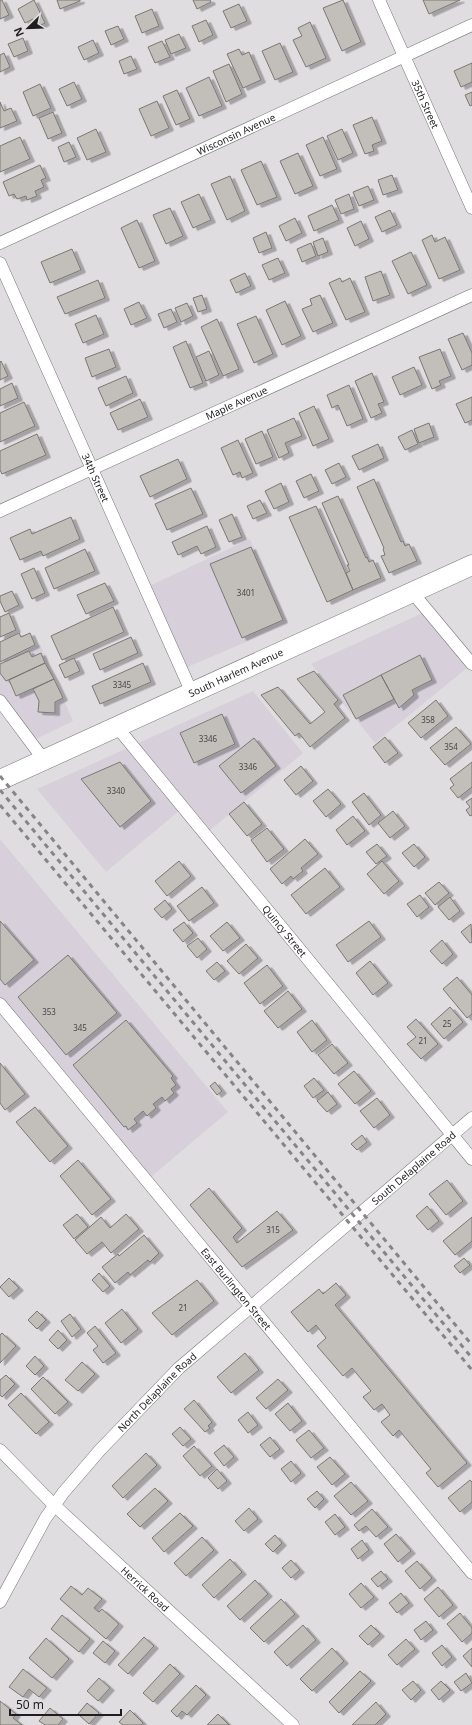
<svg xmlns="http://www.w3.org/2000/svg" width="472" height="1725" font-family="'Noto Sans',sans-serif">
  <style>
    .built { fill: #d7d0db }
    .building { fill: #c2bfbb; stroke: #7a7773; filter: url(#shadow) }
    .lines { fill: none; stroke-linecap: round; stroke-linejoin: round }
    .street-casing { stroke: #7a787c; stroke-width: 13 }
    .primary-casing { stroke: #7a787c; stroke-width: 21 }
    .street { stroke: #fff; stroke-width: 12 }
    .primary { stroke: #fff; stroke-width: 20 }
    .rail { stroke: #868487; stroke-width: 3; stroke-dasharray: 5 5; stroke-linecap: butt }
    .labels { text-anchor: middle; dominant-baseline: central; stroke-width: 3; stroke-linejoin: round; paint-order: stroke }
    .number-label { font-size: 8px; fill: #474646 }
    .street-label { font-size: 10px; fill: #1e1d1f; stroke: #e0dde1 }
  </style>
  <defs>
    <filter id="shadow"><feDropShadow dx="4.5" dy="2.5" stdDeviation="0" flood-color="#0004"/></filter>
  </defs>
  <rect width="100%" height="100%" fill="#e0dde1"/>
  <path class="built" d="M250,539l38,85 -103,44 -38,-81z
    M429,610l43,54 -97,79 -64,-79z
    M40,644l33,77 -39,19 -34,-42v-35z
    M253,691l50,62 -101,84 -23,-26 -73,61 -69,-83z
    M0,839l228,273 -83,70 -145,-176z"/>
  <path class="building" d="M0,0h2l7,15 -9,4z
    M34,0l11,23 -8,4 -4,-8 -8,4 -7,-14z
    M57,0h23v1l-20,8z
    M193,0h17l1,2 -14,7z
    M343,0l18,42 -19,9 -19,-43z
    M423,0h37l-31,14z
    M239,4l8,17 -16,7 -8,-17z
    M152,9l7,17 -17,7 -7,-17z
    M206,20l7,15 -14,7 -7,-16z
    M310,22l16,36 -20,9 -13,-27 9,-4 -4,-8z
    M118,26l6,13 -13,6 -6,-14z
    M179,34l7,14 -15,6 -6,-14z
    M23,38l5,13 -14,6 -6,-13z
    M93,40l6,13 -15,7 -6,-13z
    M162,41l8,16 -15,6 -7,-16z
    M280,43l13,29 -18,8 -13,-29z
    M239,49l3,6 7,-3 12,28 -18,8 -16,-34z
    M4,53l6,14 -10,5v-17z
    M131,56l6,13 -13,5 -5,-13z
    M472,63v19l-11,5 -7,-16z
    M229,64l13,30 -16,8 -13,-31z
    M209,77l13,29 -23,10 -13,-28z
    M74,82l8,17 -15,7 -8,-17z
    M40,84l11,24 -18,8 -10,-24z
    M177,90l13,29 -14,6 -13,-29z
    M472,92v13l-2,1 -5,-11z
    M157,101l12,27 -18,8 -12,-27z
    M0,102l4,9 7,-3 6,13 -17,7z
    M53,112l9,21 -14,6 -9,-21z
    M372,117l10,24 -10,4 2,6 -9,3 -12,-29z
    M96,129l10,23 -19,8 -10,-22z
    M342,129l11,24 -15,7 -11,-24z
    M20,137l10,22 -30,13v-26z
    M323,137l14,32 -17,7 -14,-31z
    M69,142l7,15 -12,5 -6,-15z
    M298,153l15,33 -18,8 -15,-33z
    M261,161l16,36 -20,8 -16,-35z
    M40,165l6,13 -5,2 3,7 -9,4 2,5 -10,4 -1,-4 -9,3 -3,-5 -5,2 -6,-14z
    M392,175l6,15 -15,5 -5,-15z
    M230,176l15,35 -18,9 -16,-36z
    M368,186l6,14 -15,6 -6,-14z
    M199,194l12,26 -18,8 -12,-26z
    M349,194l5,15 -13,5 -6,-14z
    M332,205l7,15 -25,11 -6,-15z
    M170,208l13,28 -17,8 -13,-29z
    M390,210l7,15 -15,7 -7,-15z
    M295,218l7,15 -16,8 -7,-15z
    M137,220l18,41 -16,7 -18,-40z
    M361,221l8,18 -14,7 -8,-18z
    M266,232l6,16 -13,5 -6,-15z
    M432,235l3,7 10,-5 15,33 -21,9 -17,-39z
    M323,238l5,14 -10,4 -5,-14z
    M311,243l5,13 -14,6 -5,-13z
    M72,249l9,21 -31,13 -9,-21z
    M411,252l16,33 -19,9 -16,-33z
    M278,258l7,15 -16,7 -7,-15z
    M381,271l9,24 -17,6 -8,-24z
    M245,273l6,13 -15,7 -6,-13z
    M340,278l2,4 8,-4 15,34 -19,8 -17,-37z
    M98,280l7,18 -40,16 -8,-17z
    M202,295l5,14 -9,3 -5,-14z
    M320,295l13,28 -20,9 -11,-23 10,-4 -2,-6z
    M285,301l16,35 -19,9 -16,-35z
    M139,302l8,16 -16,7 -7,-16z
    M187,303l6,13 -12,6 -6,-14z
    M171,309l6,13 -13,6 -6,-14z
    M96,315l8,19 -21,9 -8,-19z
    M256,316l17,38 -19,9 -17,-39z
    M217,319l22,50 -16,7 -22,-49z
    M463,333l9,20v12l-10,5 -14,-31z
    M186,341l17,42 -13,5 -17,-41z
    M109,349l7,18 -24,10 -7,-19z
    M440,349l11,27 -12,5 2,4 -9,4 -13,-32z
    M209,351l10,24 -13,6 -10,-24z
    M1,361l7,15 -8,4v-18z
    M414,367l8,18 -22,10 -8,-18z
    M372,373l12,29 -6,2 4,9 -11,5 -16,-37z
    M126,376l7,17 -27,13 -8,-18z
    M12,383l6,15 -18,8v-17z
    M349,385l14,34 -16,7 -9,-21 -6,3 -5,-13z
    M472,397v23l-7,3 -9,-19z
    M140,399l8,18 -30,13 -8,-17z
    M24,402l11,24 -35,16v-29z
    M314,406l15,33 -16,7 -14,-33z
    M294,418l8,18 -17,7 4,10 -10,5 -12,-28z
    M429,423l5,14 -15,6 -5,-14z
    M412,430l6,14 -13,6 -7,-13z
    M262,431l11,26 -17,7 -11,-25z
    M37,434l9,21 -44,19 -2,-4v-19z
    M238,440l15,33 -11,5 -2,-6 -7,3 -12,-27z
    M378,444l6,14 -25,12 -7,-14z
    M178,459l9,20 -37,18 -10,-21z
    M339,463l7,14 -14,7 -7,-14z
    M311,474l8,17 -15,7 -8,-17z
    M374,479l27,63 2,-1 2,5 4,-2 8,17 -28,12 -8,-17 4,-1 -2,-6 1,-1 -27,-61z
    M281,483l8,19 -15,7 -9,-18z
    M191,488l12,26 -36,16 -12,-26z
    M338,496l28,62 1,-1 2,5 4,-2 8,18 -28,12 -7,-17 4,-2 -3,-6h2l-27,-62z
    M260,500l7,13 -14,6 -6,-13z
    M316,506l37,84 -26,12 -38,-85z
    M232,514l10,23 -13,5 -10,-22z
    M71,517l9,22 -37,17 -2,-5 -21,9 -10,-22 20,-9 2,5z
    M207,526l9,21 -15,7 -4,-8 -19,9 -6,-13z
    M251,547l32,73 -41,18 -32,-74z
    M85,549l10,22 -41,18 -9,-21z
    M34,568l11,25 -13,6 -11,-25z
    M105,583l9,18 -28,13 -9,-19z
    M12,591l7,14 -14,7 -5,-11v-5z
    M113,607l11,25 -62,28 -11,-24z
    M9,613l7,17 -16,7v-20z
    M19,633l2,4 9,-4 5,12 -35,17v-20z
    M131,637l7,16 -38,17 -7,-16z
    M29,651l3,6 9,-4 4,10 -39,18 -6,-8v-9z
    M420,655l12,25 -20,10 2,5 -15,13 -18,-33z
    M74,658l6,13 -15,7 -6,-13z
    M45,663l9,16 -38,17 -7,-16z
    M143,663l8,19 -51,22 -8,-18z
    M314,671l24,29 -4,4 11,14 -35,29 -11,-14 -4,3 -34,-41 17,-8 32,37 15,-12 -28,-33z
    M381,675l13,24 -38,20 -13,-24z
    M54,679l9,19 -8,4v11l-17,-1 1,-11 -6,-12z
    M436,700l12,16 -27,22 -13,-15z
    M222,714l13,30 -41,19 -14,-30z
    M456,727l15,17 -26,21 -15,-17z
    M385,737l13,16 -13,10 -12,-16z
    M254,738l22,28 -35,27 -22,-27z
    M120,762l31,39 -31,26 -39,-48z
    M472,762v25l-14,11 -8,-10 4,-3 -4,-6z
    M301,766l12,15 -17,14 -12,-15z
    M328,789l13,15 -15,13 -13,-16z
    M364,793l17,22 -12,10 -17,-23z
    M472,798v17l-2,1 -4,-6 4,-3 -4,-5z
    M244,802l18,22 -15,12 -18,-22z
    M393,811l12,15 -15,12 -12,-15z
    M353,816l12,15 -18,14 -11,-15z
    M267,828l17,21 -17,13 -16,-22z
    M305,839l13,15 -17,14 2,3 -10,8 -2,-3 -9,8 -12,-15z
    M377,844l10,12 -11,8 -10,-12z
    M414,844l11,13 -11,10 -12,-14z
    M179,861l12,15 -24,20 -12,-15z
    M382,861l17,20 -15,13 -17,-20z
    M325,868l15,19 -34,27 -15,-19z
    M439,882l10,11 -14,12 -10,-12z
    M202,887l12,16 -25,18 -12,-15z
    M420,895l9,12 -12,10 -10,-13z
    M450,897l10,14 -11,9 -11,-13z
    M165,900l7,9 -10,9 -8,-9z
    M0,921l34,39 -29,25 -5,-6z
    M369,921l12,16 -33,25 -12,-17z
    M184,922l9,11 -10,9 -10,-12z
    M227,922l13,16 -17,13 -13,-15z
    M471,924l1,18 -2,1 -9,-11z
    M198,938l9,11 -10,9 -10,-12z
    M442,940l11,14 -11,10 -12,-13z
    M246,944l12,14 -19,16 -12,-13z
    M68,955l49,58 -51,42 -48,-58z
    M370,961l18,22 -15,12 -17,-22z
    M217,962l8,9 -11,9 -8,-9z
    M267,965l16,21 -23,18 -16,-21z
    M457,977l15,18v19l-5,4 -24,-29z
    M288,991l14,18 -24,19 -14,-17z
    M450,1007l13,15 -19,17 -13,-15z
    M416,1019l22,25 -17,15 -14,-15 9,-7 -9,-10z
    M126,1020l47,56 -2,2 5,7 -5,4 3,4 -9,8 -3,-4 -9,7 3,4 -9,8 -4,-5 -9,8 3,4 -9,7 -2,-4 -2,1 -51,-62z
    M312,1020l15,20 -15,12 -15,-20z
    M332,1044l16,19 -14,11 -16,-19z
    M0,1063l25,31 -20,16 -5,-7z
    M354,1071l17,20 -16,13 -17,-20z
    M314,1078l10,12 -11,8 -9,-12z
    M215,1082l7,9 -5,4 -7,-9z
    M328,1092l9,12 -10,8 -10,-11z
    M377,1098l13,17 -16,13 -14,-17z
    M35,1107l33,39 -18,16 -34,-40z
    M362,1135l5,7 -10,8 -6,-6z
    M78,1160l33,39 -19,16 -32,-39z
    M447,1180l16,21 -17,14 -17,-21z
    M209,1188l33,40 -9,9 4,6 40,-32 16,19 -51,37 -52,-62z
    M427,1206l12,15 -11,9 -12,-14z
    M77,1214l11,13 -14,12 -11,-14z
    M126,1214l13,15 -28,24 -9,-11 -15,12 -12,-14 26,-23 9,11z
    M472,1217v24l-17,14 -12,-14z
    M144,1235l15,18 -9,9 -2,-2 -18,15 -2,-3 -13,11 -13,-16 16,-13 1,2z
    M464,1258l6,7 -10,8 -6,-7z
    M99,1273l11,13 -7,6 -11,-12z
    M9,1278l10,10 -10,9 -9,-10z
    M197,1280l17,21 -42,34 -20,-22z
    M336,1283l10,12 -11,10 132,158 -29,24 -12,-14 5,-4 -32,-39 -6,6 -12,-14 9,-7 -8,-11 -8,6 -11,-13 8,-6 -19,-23 -9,8 -26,-30 9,-8 -10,-13 -8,7 -17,-20 28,-23 4,5z
    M122,1309l16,20 -17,14 -16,-20z
    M37,1311l9,9 -9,9 -9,-9z
    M70,1314l11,15 -9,8 -11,-16z
    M95,1326l21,27 -13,10 -10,-13 5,-4 -11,-13z
    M58,1330l9,10 -9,9 -9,-9z
    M2,1333l14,13 -16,17v-28z
    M245,1353l14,17 -28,23 -14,-16z
    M35,1356l9,10 -9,9 -9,-9z
    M82,1362l13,12 -17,17 -13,-11z
    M6,1375l9,9 -13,13 -2,-2v-15z
    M43,1377l25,25 -13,12 -24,-25z
    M278,1379l10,11 -22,19 -10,-11z
    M21,1393l28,29 -13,12 -28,-29z
    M194,1400l18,22 -4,4 2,2 -5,4 -21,-23z
    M288,1403l14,18 -12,10 -15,-17z
    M248,1412l10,13 -10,8 -10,-13z
    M180,1427l11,12 -8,7 -11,-12z
    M309,1430l15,18 -13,10 -15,-18z
    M270,1437l10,12 -10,8 -10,-12z
    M224,1445l10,12 -10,9 -10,-13z
    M194,1446l18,20 -12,10 -17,-20z
    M146,1453l11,12 -34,33 -11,-12z
    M330,1457l15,17 -13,11 -15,-18z
    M291,1461l10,12 -10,9 -10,-13z
    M217,1469l10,12 -9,8 -10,-11z
    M470,1480l2,2v20l-12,10 -12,-14z
    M351,1482l17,19 -17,14 -17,-19z
    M155,1488l13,13 -28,26 -13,-13z
    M317,1491l7,8 -9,9 -8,-9z
    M249,1508l9,11 -14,12 -9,-10z
    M372,1509l16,18 -12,10 -10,-11 -7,5 -5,-6z
    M180,1513l13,13 -29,26 -12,-14z
    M335,1514l10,13 -10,8 -10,-13z
    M396,1534l15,17 -13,11 -14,-18z
    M275,1535l7,8 -9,9 -8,-8z
    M202,1537l12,13 -28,26 -12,-13z
    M362,1540l7,10 -11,9 -7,-10z
    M230,1559l12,13 -28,26 -12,-13z
    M291,1560l9,10 -9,8 -9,-10z
    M417,1561l15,17 -12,11 -15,-18z
    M381,1571l7,8 -10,8 -7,-8z
    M255,1580l13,14 -28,26 -13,-14z
    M361,1583l13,14 -13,11 -12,-14z
    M71,1586l11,9 6,-7 14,11 -8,9 5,4 3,-3 17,15 -13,15 -46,-40z
    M438,1587l15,18 -14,12 -15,-18z
    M401,1593l8,10 -12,10 -8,-10z
    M281,1599l14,15 -31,28 -14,-14z
    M460,1613l12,15v5l-10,9 -15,-18z
    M62,1615l28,24 -11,13 -28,-23z
    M426,1621l7,9 -12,10 -7,-10z
    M303,1625l13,15 -29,26 -13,-14z
    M371,1625l9,9 -12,11 -9,-9z
    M144,1637l10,9 -26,28 -10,-9z
    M46,1638l23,21 -17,19 -23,-20z
    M406,1639l9,10 -18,16 -9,-10z
    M103,1641l12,10 -10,12 -12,-10z
    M442,1645l10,12 -10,9 -10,-13z
    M332,1648l12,13 -32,30 -12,-12z
    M472,1648v19l-9,-11z
    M170,1664l10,10 -27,28 -10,-9z
    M23,1669l24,19 -8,9 -10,-8 -6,8 -14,-10z
    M360,1671l11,10 -32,32 -10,-11z
    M466,1673l6,10 -11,8 -7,-9z
    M99,1678l11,10 -12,13 -11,-10z
    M413,1681l8,9 -10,10 -9,-10z
    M441,1681l9,9 -11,10 -8,-10z
    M196,1685l10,10 -19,20 -5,-4 -5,6 -6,-6z
    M0,1701l16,13 -3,4 9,7h-22z
    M376,1702l10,12 -11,11h-23z
    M87,1703l12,10 -10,11 -11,-10z
    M50,1708l13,11 -5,6h-13l-6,-4z
    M130,1710l13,13 -2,2h-18l-4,-3z
    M218,1714l11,11h-22z"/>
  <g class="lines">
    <g class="street-casing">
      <g id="street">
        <path id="s1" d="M379,0l93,208"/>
        <path id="s2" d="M0,243l472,-218"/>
        <path id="s3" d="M0,263l192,430"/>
        <path id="s4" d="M0,511l472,-216"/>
        <path d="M412,592l60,72"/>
        <path d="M0,701l44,59"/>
        <path id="s5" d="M117,727l355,432"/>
        <path id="s6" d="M0,1004l472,569"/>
        <path id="s7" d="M0,1450l54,55 239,220"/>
        <path id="s8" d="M0,1602l45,-83 18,-26 37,-43 79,-82 293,-250"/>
      </g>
    </g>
    <g class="primary-casing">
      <g id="primary">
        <path id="s9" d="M0,780l472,-215"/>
      </g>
    </g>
    <use href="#street" class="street"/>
    <use href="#primary" class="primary"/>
    <path class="rail" d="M0,776l472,569
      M0,790l472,568
      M0,805l472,565"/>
  </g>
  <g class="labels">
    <g class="number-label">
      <text x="246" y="592">3401</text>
      <text x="122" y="684">3345</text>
      <text x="428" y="719">358</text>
      <text x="208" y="738">3346</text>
      <text x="451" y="746">354</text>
      <text x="248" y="766">3346</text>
      <text x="116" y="790">3340</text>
      <text x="49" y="1011">353</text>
      <text x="447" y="1023">25</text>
      <text x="80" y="1027">345</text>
      <text x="423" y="1040">21</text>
      <text x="273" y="1229">315</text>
      <text x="183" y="1307">21</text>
    </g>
    <g class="street-label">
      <text stroke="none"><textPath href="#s1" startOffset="114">35th Street</textPath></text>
      <text stroke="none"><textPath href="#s2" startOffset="260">Wisconsin Avenue</textPath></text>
      <text stroke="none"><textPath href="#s4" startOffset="260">Maple Avenue</textPath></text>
      <text stroke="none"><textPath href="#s3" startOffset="235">34th Street</textPath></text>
      <text stroke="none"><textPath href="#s9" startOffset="259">South Harlem Avenue</textPath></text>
      <text stroke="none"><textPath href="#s5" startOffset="264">Quincy Street</textPath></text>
      <text stroke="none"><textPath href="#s8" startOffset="605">South Delaplaine Road</textPath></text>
      <text stroke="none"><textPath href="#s6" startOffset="370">East Burlington Street</textPath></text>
      <text stroke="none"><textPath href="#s8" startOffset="264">North Delaplaine Road</textPath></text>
      <text stroke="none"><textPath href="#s7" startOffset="201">Herrick Road</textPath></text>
    </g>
  </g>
  <g transform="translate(28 28) rotate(247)" stroke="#e0dde1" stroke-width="3" paint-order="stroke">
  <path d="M0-3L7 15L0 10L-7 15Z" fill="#1e1d1f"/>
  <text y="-6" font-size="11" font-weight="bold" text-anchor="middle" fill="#1e1d1f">N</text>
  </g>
  <path d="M10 1709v6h111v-6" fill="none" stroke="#1e1d1f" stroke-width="2"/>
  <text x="16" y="1709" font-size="12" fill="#1e1d1f" stroke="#e0dde1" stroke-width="3" paint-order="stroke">50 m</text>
</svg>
